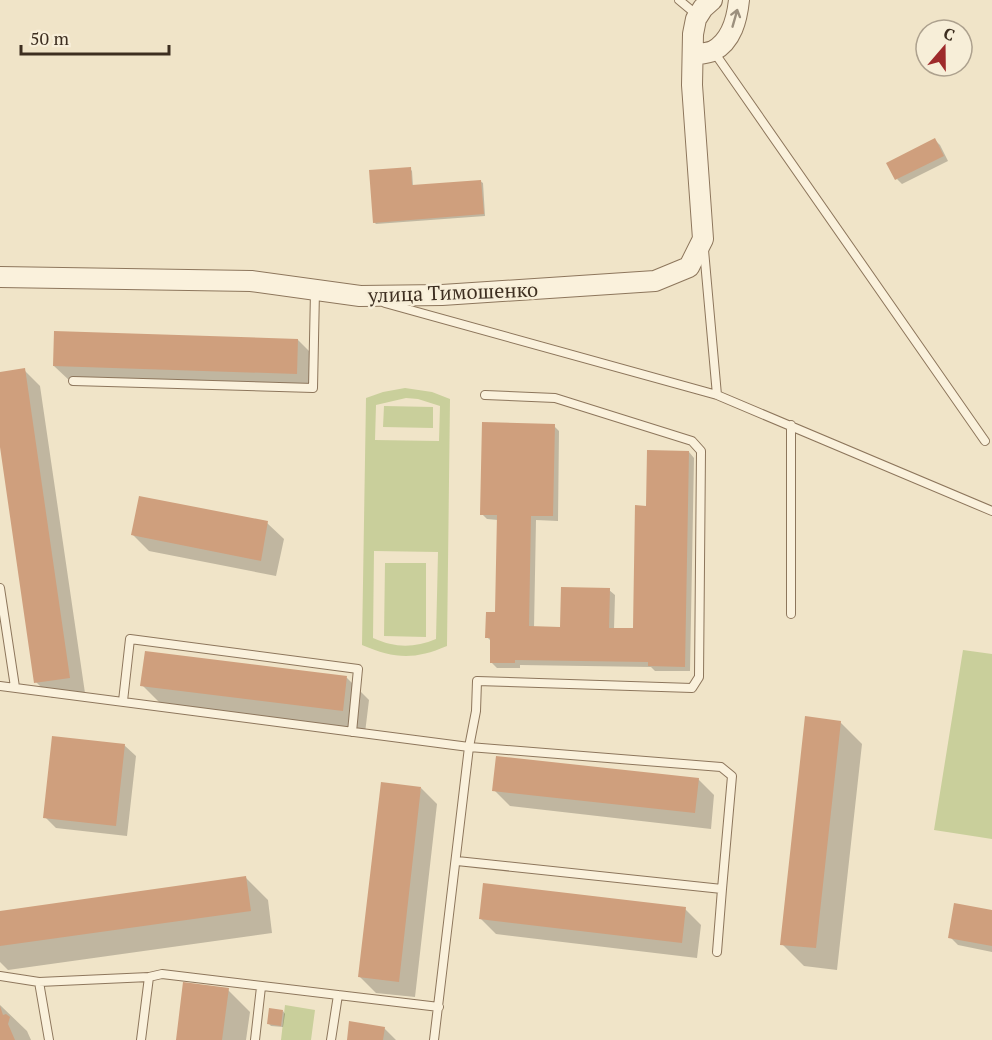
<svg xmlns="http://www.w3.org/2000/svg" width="992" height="1040" font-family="'PT Serif',serif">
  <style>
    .green { fill: #c9cf9b; fill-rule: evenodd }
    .shadow { fill: #0003 }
    .building { fill: #cf9f7d }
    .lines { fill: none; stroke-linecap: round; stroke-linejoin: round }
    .service-casing { stroke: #8d765c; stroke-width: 10 }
    .tertiary-casing { stroke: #8d765c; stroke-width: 22 }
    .service { stroke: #faf1dc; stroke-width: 8 }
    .tertiary { stroke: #faf1dc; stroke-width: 20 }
    .oneway { stroke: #9c907e }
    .labels { text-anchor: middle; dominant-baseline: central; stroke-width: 5; stroke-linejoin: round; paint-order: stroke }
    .street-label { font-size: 20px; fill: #3d2e20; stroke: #f7eed8 }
  </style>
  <rect width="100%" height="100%" fill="#f0e4c8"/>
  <path class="green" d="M405,388l27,4 18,7 -3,247c-33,14 -52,13 -85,-1l4,-247 17,-6zM406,398l12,1 22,7 -1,35 -64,-1 1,-35zM374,551l64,1 -2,87c-22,9 -41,9 -63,-1z
    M384,406l49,1v21l-50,-1z
    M385,563h41v74l-42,-1z
    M963,650l29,4v185l-58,-9z
    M285,1005l30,5 -4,30h-30z"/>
  <path class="shadow" d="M935,140l5,5 8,16 -46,23 -5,-5z
    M410,169l2,2 1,15 67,-5 3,2 2,33 -109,8 -2,-2z
    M298,340l16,16 -1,34 -242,-8 -17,-16z
    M24,370l16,16 45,307 -33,5 -16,-16 -36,-245v-64z
    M554,426l5,5 -1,90 -22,-1 -2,108h27l48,-38 6,5 -1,34 20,1 13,-123 42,-55 5,6 -4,213h-35l-4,-4 -131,-2v3h-23l-6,-6 1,-20 -5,-5 9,-24 2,-93 -11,-1 -5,-5z
    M267,523l17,16 -8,37 -127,-25 -16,-16z
    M347,678l22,22 -4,33 -201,-26 -22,-22z
    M840,722l22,22 -25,226 -33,-4 -22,-22z
    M124,745l12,11 -9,80 -71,-8 -11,-11z
    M698,779l16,16 -3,34 -201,-23 -16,-16z
    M421,788l16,16 -22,193 -39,-4 -16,-16z
    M246,878l22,22 4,33 -264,37 -8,-8v-50z
    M685,909l16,16 -4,33 -201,-24 -16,-16z
    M992,912v40l-34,-7 -8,-8z
    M228,990l22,22 -4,28h-69z
    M0,1005l27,26 4,9h-31z
    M283,1011l2,3 -2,13 -12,-1 -2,-2z
    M384,1028l12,12h-48z"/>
  <path class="building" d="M935,138l9,18 -49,24 -9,-17z
    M411,167l1,18 69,-5 3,34 -111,9 -4,-53z
    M54,331l244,8 -1,35 -244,-8z
    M25,368l45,310 -36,5 -34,-236v-75z
    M482,422l73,2 -2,92h-22l-2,110 31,1 1,-40 49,1 -1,40h24l2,-123 11,1 1,-56 42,1 -4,216 -37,-1v-4l-133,-2v3h-25v-25h-5l1,-26h9l2,-97h-17z
    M139,496l129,25 -7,40 -130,-26z
    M145,651l202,25 -4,35 -203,-25z
    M805,716l36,5 -25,227 -36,-3z
    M52,736l73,8 -9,82 -73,-8z
    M496,756l203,22 -4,35 -203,-22z
    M381,782l40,5 -22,195 -41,-5z
    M246,876l5,35 -251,35v-35z
    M483,883l203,24 -4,36 -203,-24z
    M954,903l38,7v36l-44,-8z
    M183,982l46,6 -7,52h-46z
    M0,1006l3,9 3,-1 4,3 -2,7 7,16h-15z
    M269,1008l14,2 -2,16 -14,-2z
    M349,1021l36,6 -2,13h-36z"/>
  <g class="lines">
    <g class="service-casing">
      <path id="service" d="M679,0l18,15
        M714,52l271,389
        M704,250l13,145
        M385,303l332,92 275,116
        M73,381l240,7 2,-97
        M485,395l70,3 137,43 9,10 -2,226 -7,11 -215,-7 -1,30 -7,36 252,20 11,9 -10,113
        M0,588l15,99
        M791,614v-189
        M0,686l469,61 -35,293
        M123,701l7,-62 228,30 -6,63
        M457,861l265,28 -5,63
        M0,976l39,6 110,-5
        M39,982l10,58
        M141,1040l8,-63 13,-3 277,33
        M255,1040l6,-53
        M331,1040l7,-45"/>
    </g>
    <g class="tertiary-casing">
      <path id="tertiary" d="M694,55c6,-1 14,-2 19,-4 19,-10 24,-32 26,-51
        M0,277l251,4 109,15 82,-1 213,-14 34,-14 14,-28 -11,-154 1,-51 3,-15 7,-11 9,-8"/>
    </g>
    <use href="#service" class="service"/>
    <use href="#tertiary" class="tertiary"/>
  </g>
  <defs><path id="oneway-shaft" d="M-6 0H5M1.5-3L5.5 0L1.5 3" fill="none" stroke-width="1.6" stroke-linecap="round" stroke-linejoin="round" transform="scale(1.5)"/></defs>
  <use class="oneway" href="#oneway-shaft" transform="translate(735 18) rotate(-74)"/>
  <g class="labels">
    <g class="street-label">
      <text transform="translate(453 292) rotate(-2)">улица Тимошенко</text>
    </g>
  </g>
  <g transform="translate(944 48) rotate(20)"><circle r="28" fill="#f7eed8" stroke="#ada18e" stroke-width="1.5"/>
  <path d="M0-4.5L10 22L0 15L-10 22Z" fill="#9e2a2b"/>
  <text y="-9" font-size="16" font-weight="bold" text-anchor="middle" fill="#3d2e20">С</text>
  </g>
  <path d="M21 45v9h148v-9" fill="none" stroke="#3d2e20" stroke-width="3"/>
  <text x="30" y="45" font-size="18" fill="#3d2e20" stroke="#f7eed8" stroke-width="4.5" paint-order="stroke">50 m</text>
</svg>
